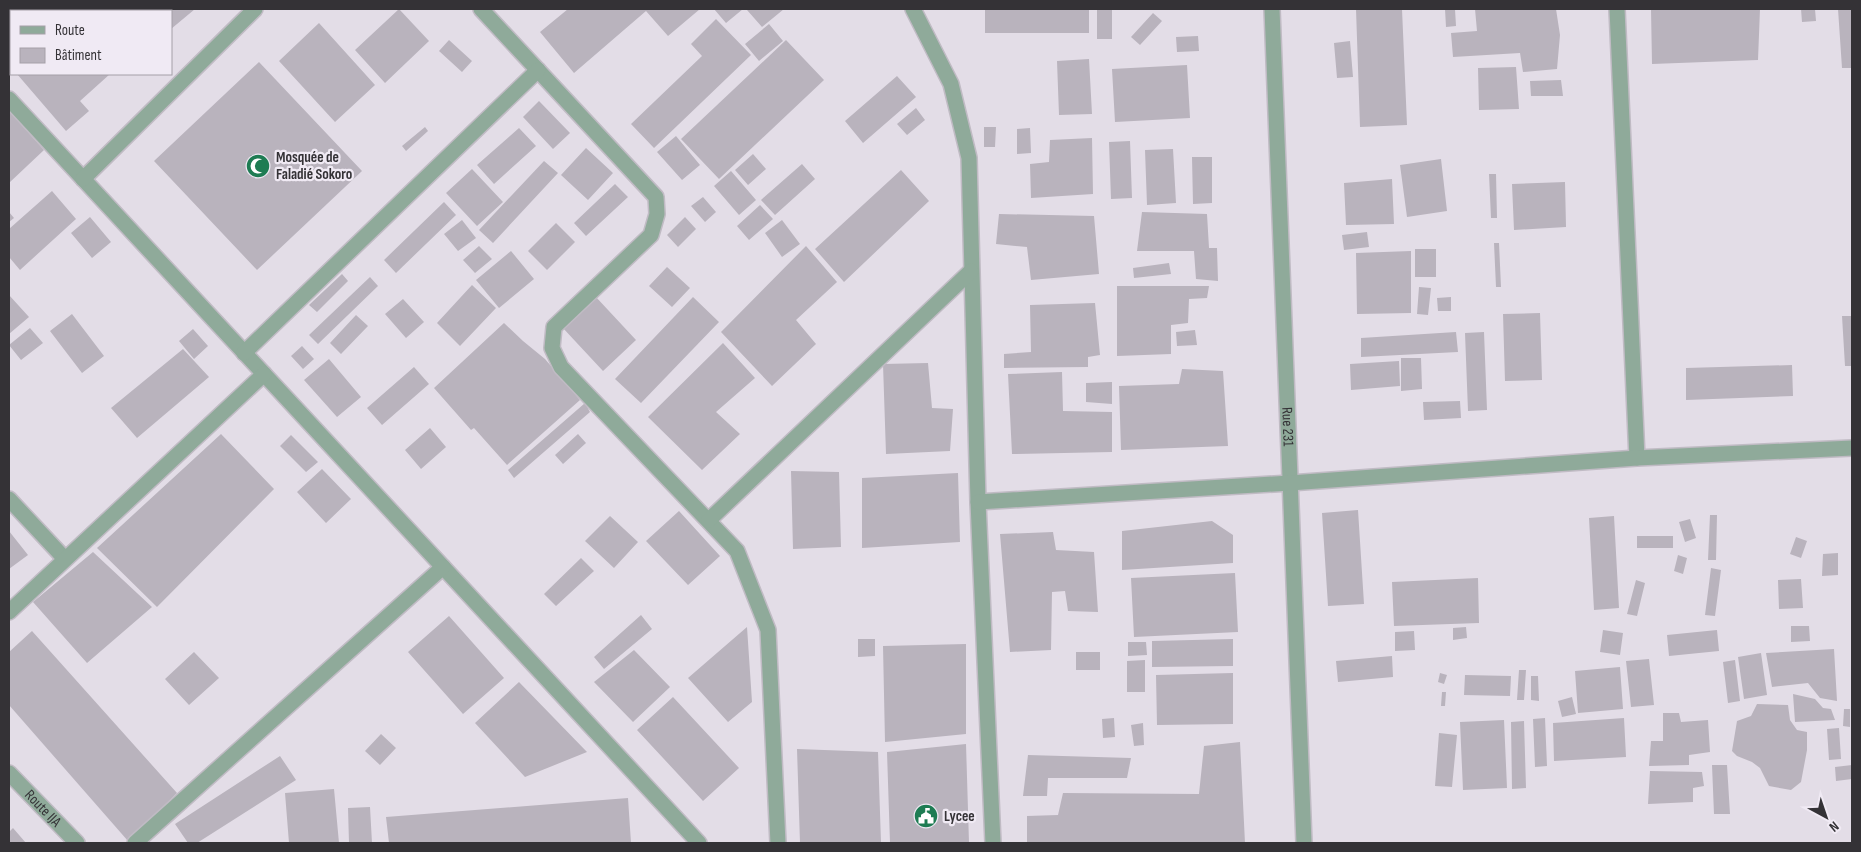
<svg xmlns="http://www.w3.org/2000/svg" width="1861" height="852" font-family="'Sofia Sans Condensed',sans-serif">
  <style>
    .building { fill: #b9b3bd }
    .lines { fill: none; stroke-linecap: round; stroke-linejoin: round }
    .minor-casing { stroke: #c0bbc4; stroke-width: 18 }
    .minor { stroke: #8faa9a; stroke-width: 15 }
    .labels { text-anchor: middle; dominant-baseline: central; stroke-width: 4.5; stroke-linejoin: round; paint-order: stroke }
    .poi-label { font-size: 15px; font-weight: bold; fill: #343236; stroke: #f0eaf4; text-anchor: start }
    .street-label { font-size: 15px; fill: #343236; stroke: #f0eaf4 }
  </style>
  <rect width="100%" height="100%" fill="#e3dde7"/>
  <path class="building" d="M9,9h58l-3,2h-30l-2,-2 -3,2h-18v16l-2,2z
    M86,9h13l2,2h-17z
    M158,9h37l-24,20v-18h-15z
    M399,9l30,32 -44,42 -30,-33z
    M568,9h132l-32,27 -22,-25 -72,62 -34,-41z
    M714,9h29l-17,14z
    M749,9h35l-22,18 -15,-17z
    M985,9h104v24h-104z
    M1097,9h15v30h-15z
    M1356,9h46l5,116 -47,2z
    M1445,9h10l1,17 -10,1z
    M1475,9h81l4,26 -3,34 -34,3 -3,-19 -67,4 -2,-24 26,-2z
    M1651,9h109l-2,51 -106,4z
    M1801,9h14l1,12 -14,1z
    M1838,9h14v59h-10z
    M1153,13l9,8 -22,24 -9,-8z
    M716,19l35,36 -97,93 -23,-24 71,-68 -11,-12z
    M319,23l56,62 -40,37 -56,-61z
    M769,24l14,17 -24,20 -14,-17z
    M1198,36l1,15 -22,1 -1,-15z
    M449,40l23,21 -10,11 -23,-21z
    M786,40l38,40 -105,99 -38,-40z
    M1350,41l3,36 -16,1 -3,-35z
    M1089,59l3,55 -33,1 -2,-54z
    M259,62l103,109 -105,99 -103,-109z
    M1187,65l3,53 -75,4 -3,-53z
    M1516,67l3,42 -40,1 -1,-42z
    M17,74h93l-30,27 9,10 -23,20z
    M897,76l19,21 -53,46 -18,-22z
    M1561,80l2,16h-32l-1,-15z
    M539,101l31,32 -17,16 -30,-32z
    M916,108l9,12 -18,15 -10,-11z
    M9,111l35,39 -35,33z
    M425,127l3,4 -22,20 -4,-5z
    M984,127h12l-1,20h-11z
    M519,128l17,18 -42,38 -17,-19z
    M1030,128l1,25 -14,1v-25z
    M676,136l24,29 -18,15 -25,-28z
    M1092,138l1,56 -62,4 -1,-34 19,-2 1,-22z
    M1130,141l2,57 -21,1 -2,-57z
    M586,148l27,25 -25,27 -27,-25z
    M1173,149l3,54 -29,2 -2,-55z
    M753,154l13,15 -18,16 -13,-15z
    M1192,157h20v46l-19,1z
    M1441,159l6,52 -40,6 -7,-52z
    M544,161l14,12 -65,70 -14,-13z
    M802,164l13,15 -40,36 -14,-15z
    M472,169l31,33 -26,24 -31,-33z
    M901,170l28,31 -85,81 -29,-33z
    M731,171l25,29 -17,15 -25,-29z
    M1489,174h7l1,44h-6z
    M1392,179l2,45 -48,1 -2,-42z
    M1565,182l1,45 -52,3 -2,-46z
    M615,184l13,13 -42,39 -12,-13z
    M52,191l24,28 -56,51 -11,-13v-28z
    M703,197l13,15 -11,10 -14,-16z
    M444,202l12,13 -60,58 -12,-13z
    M760,205l13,14 -24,21 -12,-14z
    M9,212l5,6 -5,4z
    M1142,212l65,2 2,34h8l1,33 -22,-2 -2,-28h-57z
    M999,214l95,2 5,58 -68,6 -4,-33 -31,-3z
    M90,217l21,25 -19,16 -21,-25z
    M685,217l11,12 -18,18 -11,-12z
    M462,220l14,18 -18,13 -14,-17z
    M782,220l18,24 -18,13 -17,-24z
    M556,223l19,19 -28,28 -19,-19z
    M1367,232l2,15 -25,3 -2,-15z
    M1494,243h5l2,44h-5z
    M479,246l13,13 -17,14 -12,-13z
    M806,246l31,36 -41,38 20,24 -44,42 -51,-54z
    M1415,249h21v28h-21z
    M511,251l23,28 -35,29 -23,-28z
    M1411,251v62l-54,1 -1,-61z
    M1169,263l2,11 -37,4 -1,-10z
    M667,267l23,21 -18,19 -23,-21z
    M342,274l6,7 -31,31 -8,-7z
    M370,277l8,9 -60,58 -9,-9z
    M472,285l24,23 -36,38 -23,-23z
    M1117,286h92l-2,12 -18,1 -1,24 -17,2v29l-54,2z
    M1419,287l12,1 -3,27 -11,-1z
    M9,295l20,22 -20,17z
    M595,296l41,44 -33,31 -41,-44z
    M693,297l26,25 -78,81 -26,-24z
    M1451,297v14h-13l-1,-13z
    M403,299l21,23 -18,16 -21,-24z
    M1095,303l5,52 -12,2v10l-84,1v-14l27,-2 -1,-47z
    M1540,313l2,67 -37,1 -2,-67z
    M72,314l32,42 -22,17 -32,-42z
    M356,315l12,11 -27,28 -11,-11z
    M1842,316h10v50h-7z
    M504,323l19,18 22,18 35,41 -73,65 -33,-37 -3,2 -37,-42z
    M30,328l13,15 -22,17 -12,-15z
    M193,329l15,17 -14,13 -15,-18z
    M1195,330l2,15 -20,1 -1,-14z
    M1456,332l2,20 -97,5v-19z
    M1484,332l3,78 -19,1 -3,-78z
    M723,343l32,35 -39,34 24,22 -38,36 -54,-53z
    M302,346l12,13 -11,10 -12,-13z
    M183,349l26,28 -72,61 -26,-30z
    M1401,358h20l1,31 -21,2z
    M329,359l32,38 -24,20 -33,-37z
    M1399,361l1,25 -49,4 -1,-26z
    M928,363l4,45 21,1 -3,42 -64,3 -3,-90z
    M1792,365l1,31 -107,4v-32z
    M414,367l15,17 -47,41 -15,-17z
    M1182,369l41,2 5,75 -107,4 -2,-64 60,-2z
    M1062,372l1,39 49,1v40l-100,2 -4,-80z
    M1112,382v22l-26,-2v-19z
    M1460,401l1,17 -37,2 -1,-18z
    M585,403l5,9 -76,66 -6,-8z
    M430,428l16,19 -25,22 -16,-19z
    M221,434l53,55 -117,118 -60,-59z
    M578,434l8,9 -23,21 -8,-9z
    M291,435l27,27 -12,10 -26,-26z
    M322,469l29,30 -25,24 -29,-31z
    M791,471l48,1 2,75 -48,2z
    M958,473l2,69 -98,6v-70z
    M1358,510l6,94 -36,2 -6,-93z
    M679,511l41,45 -32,29 -42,-44z
    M1710,515h7l-1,45h-8z
    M610,516l28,26 -24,26 -29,-27z
    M1614,516l5,92 -25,2 -5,-92z
    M1690,519l6,19 -11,4 -6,-20z
    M1212,521l21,14v28l-111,7v-39z
    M9,531l19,24 -19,14z
    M1053,532l3,18 38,2 4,60 -30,-1 -3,-20 -13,1 -1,58 -41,2 -10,-118z
    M1637,536h36v12h-36z
    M1796,537l11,4 -6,17 -11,-4z
    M93,552l59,55 -65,56 -54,-61z
    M1838,553v22l-16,1 1,-22z
    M1678,555l9,3 -4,16 -9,-3z
    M581,558l13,13 -38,35 -12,-12z
    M1711,568l10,2 -6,46 -10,-1z
    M1235,573l3,59 -104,5 -3,-59z
    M1478,578l1,45 -85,3 -2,-44z
    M1801,579l2,29 -24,1 -1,-29z
    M1636,580l9,3 -8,33 -10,-2z
    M641,615l11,14 -48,40 -10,-12z
    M449,616l55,62 -41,36 -55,-62z
    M1791,626h18l1,15 -19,1z
    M747,627l5,75 -24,20 -40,-44z
    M1466,627l1,11 -14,2v-12z
    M1603,630l20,3 -3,22 -20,-3z
    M1717,630l2,21 -50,5 -2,-21z
    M32,631l145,162 -49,48 -119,-136v-53z
    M1414,631l1,19 -20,1v-19z
    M858,639h17v17l-17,1z
    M1233,639v27l-81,1v-26z
    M1128,642h18l1,13 -19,1z
    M966,644v90l-81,8 -2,-96z
    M1834,649l3,52 -17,-3 -12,-15 -36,4 -6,-34z
    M634,650l36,37 -37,35 -39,-40z
    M194,652l25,26 -30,27 -24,-26z
    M1076,652h24v18h-24z
    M1761,653l6,42 -23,4 -6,-42z
    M1392,656l1,21 -55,5 -2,-21z
    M1649,659l5,46 -23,2 -5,-46z
    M1145,660v32h-18v-31z
    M1735,660l5,41 -12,2 -5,-41z
    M1620,667l3,42 -45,4 -3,-42z
    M1519,670h7l-2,30h-7z
    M1233,673v51l-76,1 -1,-50z
    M1440,673l7,2 -3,9 -6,-2z
    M1465,675l46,1 -1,20 -46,-1z
    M1531,676h7l1,25 -8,-1z
    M519,682l68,70 -62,25 -50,-54z
    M1442,692h4l-1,14h-4z
    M1793,694l22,5 8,9 8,1 4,11 -40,2z
    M673,697l66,71 -36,33 -66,-71z
    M1572,697l4,17 -14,3 -4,-16z
    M1757,704l31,1 2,15 7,10 10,2v18l-6,32 -10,8 -22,-4 -9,-18 -8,-6 -15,-6 -5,-5 5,-30 14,-5z
    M1844,709h6v18l-7,-1z
    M1663,713h16l2,9 27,-2 2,32 -21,3v10l-40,1 2,-25h12z
    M1114,718l1,19 -12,1 -1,-19z
    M1545,718l2,48 -12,1 -2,-48z
    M1624,718l2,39 -72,4 -1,-38z
    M1504,720l3,68 -44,2 -3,-68z
    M1524,721l2,67 -14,1 -1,-67z
    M1143,723l1,22 -10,1 -3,-21z
    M1839,728l2,31 -12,1 -2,-31z
    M1439,733l18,2 -5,52 -17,-1z
    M381,734l15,14 -16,17 -15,-14z
    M1240,742l5,101h-218v-27l31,-1 5,-22 136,1 5,-48z
    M966,744l3,99h-79l-3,-91z
    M797,749l81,3 3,91h-81z
    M1028,755l103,3 -4,20h-79l-1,18h-24z
    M280,756l16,24 -99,63h-9l-13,-19z
    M1712,765h15l3,49h-16z
    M1852,765v14l-16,2 -1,-14z
    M1650,771l52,1 2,14 -11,2v14l-45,2z
    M334,789l5,54h-50l-4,-50z
    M628,798l3,45h-242l-3,-26z
    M370,807l2,36h-23l-1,-35z
    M13,828l13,15h-17v-11z"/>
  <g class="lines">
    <g class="minor-casing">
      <g id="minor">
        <path d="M481,9l175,188 1,17 -6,21 -97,92 -2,21 9,19 176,184 31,79 10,213"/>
        <path d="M913,9l38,75 18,74 9,344 15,341"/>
        <path id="s1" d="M1272,9l32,834"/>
        <path d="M1617,9l20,449"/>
        <path d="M9,99l690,744"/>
        <path d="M83,179l172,-170"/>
        <path d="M244,353l294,-283"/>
        <path d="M9,499l56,60"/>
        <path d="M978,502l312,-19 347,-25 215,-10"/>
        <path d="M709,520l262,-249"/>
        <path d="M9,612l255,-238"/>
        <path id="s2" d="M9,773l68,70"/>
        <path d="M135,843l308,-276"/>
      </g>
    </g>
    <use href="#minor" class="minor"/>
  </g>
  <defs>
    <g id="mosque-disc" transform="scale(1.25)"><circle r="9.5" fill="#1e7c53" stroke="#f0eaf4"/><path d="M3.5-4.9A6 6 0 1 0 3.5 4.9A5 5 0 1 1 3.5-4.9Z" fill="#fff"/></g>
    <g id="civic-disc" transform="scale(1.25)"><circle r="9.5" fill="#1e7c53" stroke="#f0eaf4"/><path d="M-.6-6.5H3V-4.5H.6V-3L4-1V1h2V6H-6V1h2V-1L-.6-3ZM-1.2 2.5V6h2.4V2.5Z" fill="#fff"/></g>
  </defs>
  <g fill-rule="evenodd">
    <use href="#mosque-disc" x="258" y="166"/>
    <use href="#civic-disc" x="926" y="816"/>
  </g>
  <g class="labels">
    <g class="poi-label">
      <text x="276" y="157">Mosquée de<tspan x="276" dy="17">Faladié Sokoro</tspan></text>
      <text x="944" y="816">Lycee</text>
    </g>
    <g class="street-label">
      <text stroke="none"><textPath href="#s1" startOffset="418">Rue 231</textPath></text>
      <text stroke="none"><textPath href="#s2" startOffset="49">Route IJA</textPath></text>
    </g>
  </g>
  <rect width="1861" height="852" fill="none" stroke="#343236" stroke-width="20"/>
  <rect x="10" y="10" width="162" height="65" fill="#f0eaf4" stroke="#a5a0a8"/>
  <rect x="20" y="26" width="25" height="8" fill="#8faa9a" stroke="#a5a0a8"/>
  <text x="55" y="35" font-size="15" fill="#343236">Route</text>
  <rect x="20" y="48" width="25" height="15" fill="#b9b3bd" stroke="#a5a0a8"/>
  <text x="55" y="60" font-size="15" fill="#343236">Bâtiment</text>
  <g transform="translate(1826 817) rotate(140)" stroke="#f0eaf4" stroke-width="4" paint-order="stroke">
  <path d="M0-4L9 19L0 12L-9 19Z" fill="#343236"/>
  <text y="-8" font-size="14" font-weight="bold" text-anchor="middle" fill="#343236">N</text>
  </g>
</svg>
